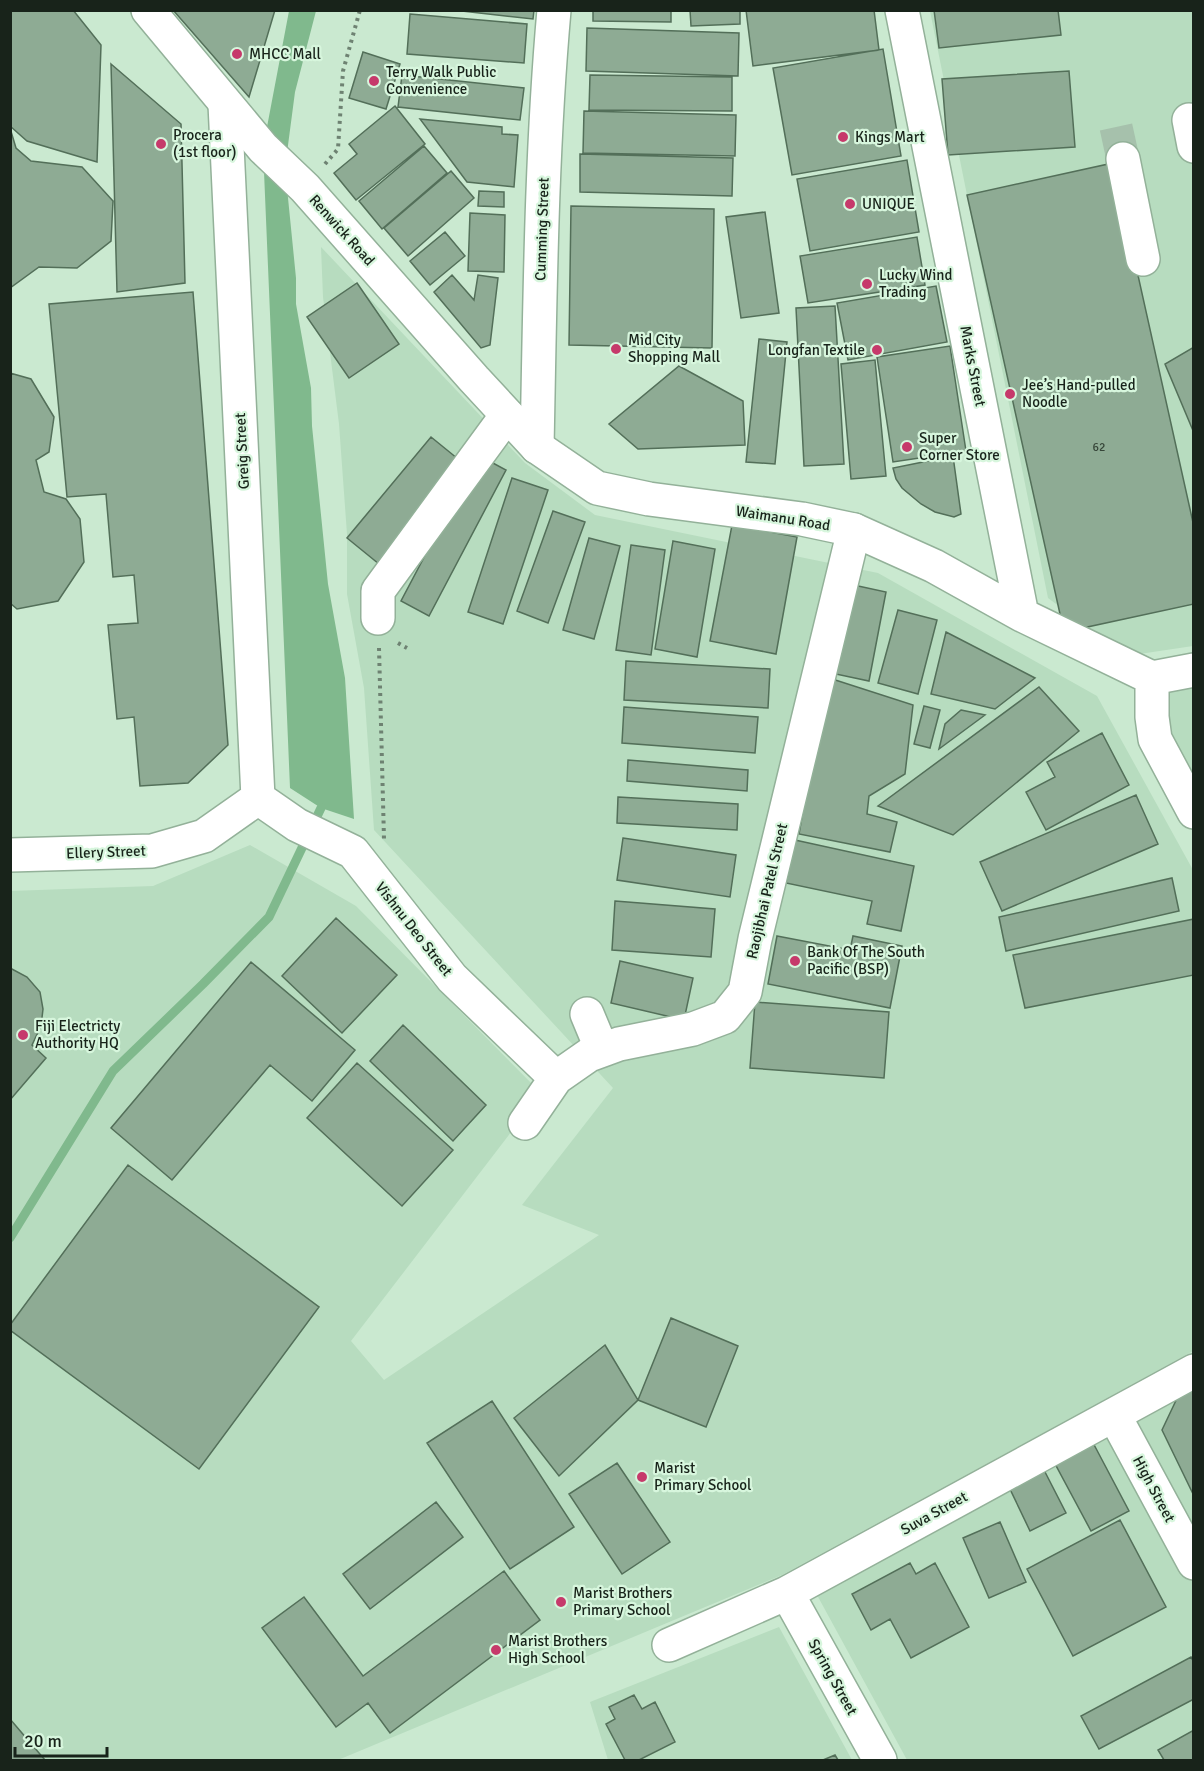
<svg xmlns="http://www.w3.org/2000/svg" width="1204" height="1771" font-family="Signika,sans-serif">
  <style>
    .built { fill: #b7dcbf }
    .water { fill: #80b98d }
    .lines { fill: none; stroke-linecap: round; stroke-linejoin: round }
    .stream { stroke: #80b98d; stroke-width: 9 }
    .building { fill: #8eab94; stroke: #536f59; stroke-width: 1.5 }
    .minor-tunnel { stroke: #a6c1ac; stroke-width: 33; stroke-dasharray: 33 16; stroke-linecap: butt }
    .minor-casing { stroke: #93b199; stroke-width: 36 }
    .major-casing { stroke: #93b199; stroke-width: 36 }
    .path { stroke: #6e8272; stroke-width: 4; stroke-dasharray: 3 4.5; stroke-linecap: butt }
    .minor { stroke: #fff; stroke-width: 33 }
    .major { stroke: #fff; stroke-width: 33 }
    .poi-dot { fill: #c63a6b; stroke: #d7f6dd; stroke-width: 2 }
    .labels { text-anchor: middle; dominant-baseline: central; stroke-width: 4.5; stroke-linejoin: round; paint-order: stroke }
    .number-label { font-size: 12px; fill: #364538 }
    .poi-label { font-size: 15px; fill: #18231a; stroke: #d7f6dd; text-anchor: start }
    .street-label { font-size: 15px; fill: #18231a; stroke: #d7f6dd }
  </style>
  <rect width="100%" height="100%" fill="#cae9d0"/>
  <path class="built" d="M930,11h263v635l-67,10 -78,-58z
    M321,247l204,216 70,52 283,58 219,123 96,174v481l-411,224 -444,185h-327l-1,-869 143,-5 97,-41 106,61 185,187 -190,248 33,39 215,-145 -77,-30 91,-117 -239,-258 -10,-142 -17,-94v-60l-8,-110 -16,-127z
    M1193,678v118l-34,-74 11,-37z
    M1193,1374v386h-286l-96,-176z
    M779,1627l73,133h-244l-18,-58z"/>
  <path class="water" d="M289,11h27l-21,81 -10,76 11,110v26l15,84 1,38 16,158 17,94 9,141 -33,-11 -31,-20 -27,-640z"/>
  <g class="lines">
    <path class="stream" d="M10,1238l103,-167 90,-87 66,-67 52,-109"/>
  </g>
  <path class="building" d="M10,10h63l28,35 -4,117 -70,-21 -17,-15z
    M173,10h102l-26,87z
    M453,10h81l-1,9z
    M593,10h78v12l-78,-1z
    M690,10h50v14l-49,2z
    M746,10h128l5,40 -126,16z
    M934,10h124l3,25 -122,13z
    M410,14l117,10 -3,39 -117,-9z
    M587,28l152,5 -1,43 -152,-5z
    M883,49l18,107 -109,19 -19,-107z
    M363,52l37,12 -14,45 -37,-11z
    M111,64l70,60 4,159 -68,9z
    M1069,71l6,76 -127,8 -6,-76z
    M402,75l122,13 -4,32 -122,-13z
    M590,75l142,2v34l-143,-1z
    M395,106l30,38 -69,56 -22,-27 23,-19 -8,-10z
    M584,111l152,4 -1,41 -152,-3z
    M420,119l82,8v7l16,1 -4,52 -47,-5z
    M10,128l6,20 15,13 51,6 31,34 -2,40 -34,27 -38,-1 -29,21z
    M424,146l23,27 -65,56 -23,-28z
    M580,154l153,4 -1,38 -152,-4z
    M907,160l12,72 -109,19 -13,-72z
    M1113,163l81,364v77l-130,28 -97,-437z
    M451,171l23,27 -66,58 -24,-28z
    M479,191l25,1v15l-26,-1z
    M571,206l143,3 -2,139 -143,-3z
    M765,212l14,101 -38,5 -15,-101z
    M470,213l35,2 -1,57 -36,-1z
    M445,232l20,24 -35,29 -20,-24z
    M917,237l8,48 -117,18 -8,-47z
    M452,275l22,25 4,-25 20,3 -8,67 -9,3 -47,-56z
    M357,283l42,61 -50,34 -42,-61z
    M936,286l11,56 -99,18 -11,-57z
    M193,292l35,453 -40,38 -48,3 -6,-69 -17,2 -9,-94 30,-2 -4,-48 -21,2 -7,-83 -39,3 -18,-193z
    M835,306l9,158 -40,2 -8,-158z
    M759,339l28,3 -12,122 -29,-2z
    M950,346l16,105 -73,11 -16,-105z
    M1194,347v86l-29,-69z
    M875,360l11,116 -35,3 -10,-115z
    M679,366l64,35 2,44 -107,4 -29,-25z
    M10,373l21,6 23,38 -5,35 -13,8 8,32 22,7 14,20 4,43 -26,39 -41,8 -7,-6z
    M431,437l32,26 -84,101 -32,-26z
    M478,455l28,15 -77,146 -28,-15z
    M953,456l8,58 -7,3 -19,-5 -14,-8 -19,-16 -6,-9 -3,-11z
    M512,478l36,12 -45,134 -35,-12z
    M553,511l32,11 -37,101 -31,-12z
    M732,525l65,12 -21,117 -66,-13z
    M589,538l31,8 -26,93 -31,-9z
    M673,541l42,8 -18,108 -42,-8z
    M631,545l34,5 -14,105 -35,-5z
    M849,584l37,8 -17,89 -38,-8z
    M898,610l39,10 -19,74 -40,-11z
    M946,632l89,46 -40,31 -64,-15z
    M626,661l144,8 -2,39 -144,-8z
    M826,677l87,28 -8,69 -36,22 -2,18 30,8 -7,30 -91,-18z
    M1039,687l40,44 -126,104 -75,-29z
    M924,706l16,4 -10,38 -16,-4z
    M624,707l134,10 -3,36 -133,-10z
    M961,710l24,5 -46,34 6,-25z
    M1102,733l27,52 -83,45 -20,-38 29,-15 -8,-15z
    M628,760l120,10 -1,21 -120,-10z
    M1136,795l22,49 -156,67 -22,-49z
    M618,797l120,7 -1,26 -120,-7z
    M623,838l113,17 -6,42 -113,-17z
    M795,840l119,26 -13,65 -34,-7 5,-23 -86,-18z
    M1172,878l7,33 -173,40 -7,-34z
    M615,901l100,8 -4,48 -99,-7z
    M336,918l61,57 -55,58 -60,-57z
    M1194,919v56l-169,33 -12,-53z
    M777,936l73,14 3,-14 49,10 -12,62 -122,-24z
    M620,961l73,17 -9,42 -73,-17z
    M251,962l104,88 -43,51 -42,-36 -98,115 -61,-52z
    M10,968l17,9 13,15 3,17 -2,17 -9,19 14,13 -36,42z
    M755,1002l134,10 -5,66 -134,-10z
    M403,1025l83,80 -33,36 -83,-80z
    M357,1063l96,87 -51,56 -95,-88z
    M128,1165l191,142 -120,162 -189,-139v-5z
    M671,1318l67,28 -32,81 -68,-27z
    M605,1345l33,55 -79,76 -45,-58z
    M1194,1385v111l-32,-66 18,-38z
    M492,1401l82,126 -64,42 -83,-126z
    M1091,1439l38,72 -38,20 -38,-71z
    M617,1463l53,79 -48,32 -53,-80z
    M1044,1470l22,43 -36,18 -21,-44z
    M436,1502l27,35 -93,72 -27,-35z
    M1120,1520l46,87 -93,49 -46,-87z
    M1000,1522l26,60 -37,16 -26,-60z
    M910,1563l6,11 19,-11 34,64 -58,31 -21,-39 -19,11 -19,-36z
    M504,1571l36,49 -150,113 -22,-30 -32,24 -74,-99 42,-31 59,79z
    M1191,1657l3,5v37l-95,50 -18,-33z
    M634,1695l8,14 13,-7 20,40 -36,18h-14l-19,-36 9,-5 -6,-12z
    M10,1719l35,41h-35z
    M1194,1730v30h-30l-6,-10z
    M835,1755l3,5h-15z"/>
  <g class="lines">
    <path class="minor-tunnel" d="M1116,127l7,32"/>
    <g class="minor-casing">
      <path id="minor" d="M225,104l33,694
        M1189,120l5,26
        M1123,159l20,100
        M537,447c3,-146 4,-291 17,-437
        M378,618v-27l129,-176
        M258,798l39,27 56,27 99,126 104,100
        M10,855l142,-4 52,-15 54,-38
        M587,1014l15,36
        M525,1123l31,-45 33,-23 30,-11 74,-15 32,-12 20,-25 10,-53 99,-409
        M1114,1415l80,148
        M787,1593l93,167
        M669,1645l118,-52 407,-222"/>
    </g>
    <g class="major-casing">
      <path id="major" d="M148,10l115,138 42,40 169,191 63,68 60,41 52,11 153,20 52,11 80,36 88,49
        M902,10l120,605 130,63
        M1152,678v39l3,22 39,73
        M1152,678l42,-8"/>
    </g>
    <path class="path" d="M325,164l13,-15 5,-78 17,-61
      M398,643l9,5
      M379,648l5,191"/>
    <use href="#minor" class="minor"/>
    <use href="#major" class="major"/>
  </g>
  <g class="poi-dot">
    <circle cx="237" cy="54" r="6"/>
    <circle cx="374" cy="81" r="6"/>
    <circle cx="843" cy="137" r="6"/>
    <circle cx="161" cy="144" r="6"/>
    <circle cx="850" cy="204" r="6"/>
    <circle cx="867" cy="284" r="6"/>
    <circle cx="616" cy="349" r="6"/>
    <circle cx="877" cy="350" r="6"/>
    <circle cx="1010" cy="394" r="6"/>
    <circle cx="907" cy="447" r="6"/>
    <circle cx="795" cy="961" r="6"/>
    <circle cx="23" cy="1035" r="6"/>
    <circle cx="642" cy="1477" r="6"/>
    <circle cx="561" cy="1602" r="6"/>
    <circle cx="496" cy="1650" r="6"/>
  </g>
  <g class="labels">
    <g class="number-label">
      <text x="1099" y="447">62</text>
    </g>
    <g class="poi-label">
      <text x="249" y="54">MHCC Mall</text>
      <text x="386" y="72">Terry Walk Public<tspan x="386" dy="17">Convenience</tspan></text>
      <text x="173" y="135">Procera<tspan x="173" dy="17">(1st floor)</tspan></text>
      <text x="855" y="137">Kings Mart</text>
      <text x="862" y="204">UNIQUE</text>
      <text x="879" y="275">Lucky Wind<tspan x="879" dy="17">Trading</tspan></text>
      <text x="628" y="340">Mid City<tspan x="628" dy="17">Shopping Mall</tspan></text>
      <text x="865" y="350" text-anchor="end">Longfan Textile</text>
      <text x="1022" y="385">Jee’s Hand-pulled<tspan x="1022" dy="17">Noodle</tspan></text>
      <text x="919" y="438">Super<tspan x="919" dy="17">Corner Store</tspan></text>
      <text x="807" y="952">Bank Of The South<tspan x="807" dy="17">Pacific (BSP)</tspan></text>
      <text x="35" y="1026">Fiji Electricty<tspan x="35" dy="17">Authority HQ</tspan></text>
      <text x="654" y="1468">Marist<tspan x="654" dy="17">Primary School</tspan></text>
      <text x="573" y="1593">Marist Brothers<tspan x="573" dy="17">Primary School</tspan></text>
      <text x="508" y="1641">Marist Brothers<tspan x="508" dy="17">High School</tspan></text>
    </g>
    <g class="street-label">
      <text transform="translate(542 229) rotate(-88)">Cumming Street</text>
      <text transform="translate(342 230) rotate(48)">Renwick Road</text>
      <text transform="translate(973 366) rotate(79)">Marks Street</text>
      <text transform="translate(242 451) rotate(-93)">Greig Street</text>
      <text transform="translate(783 518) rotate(9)">Waimanu Road</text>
      <text transform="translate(106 852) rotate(-2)">Ellery Street</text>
      <text transform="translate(767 891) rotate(-77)">Raojibhai Patel Street</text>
      <text transform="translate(414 929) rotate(52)">Vishnu Deo Street</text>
      <text transform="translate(1154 1489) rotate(62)">High Street</text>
      <text transform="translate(934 1513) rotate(-29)">Suva Street</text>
      <text transform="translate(833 1677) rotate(61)">Spring Street</text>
    </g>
  </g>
  <rect width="1204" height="1771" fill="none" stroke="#18231a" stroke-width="24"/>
  <path d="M15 1747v9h92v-9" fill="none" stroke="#18231a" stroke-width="3"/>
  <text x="24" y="1747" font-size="18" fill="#18231a" stroke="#d7f6dd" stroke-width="4.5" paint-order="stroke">20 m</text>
</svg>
